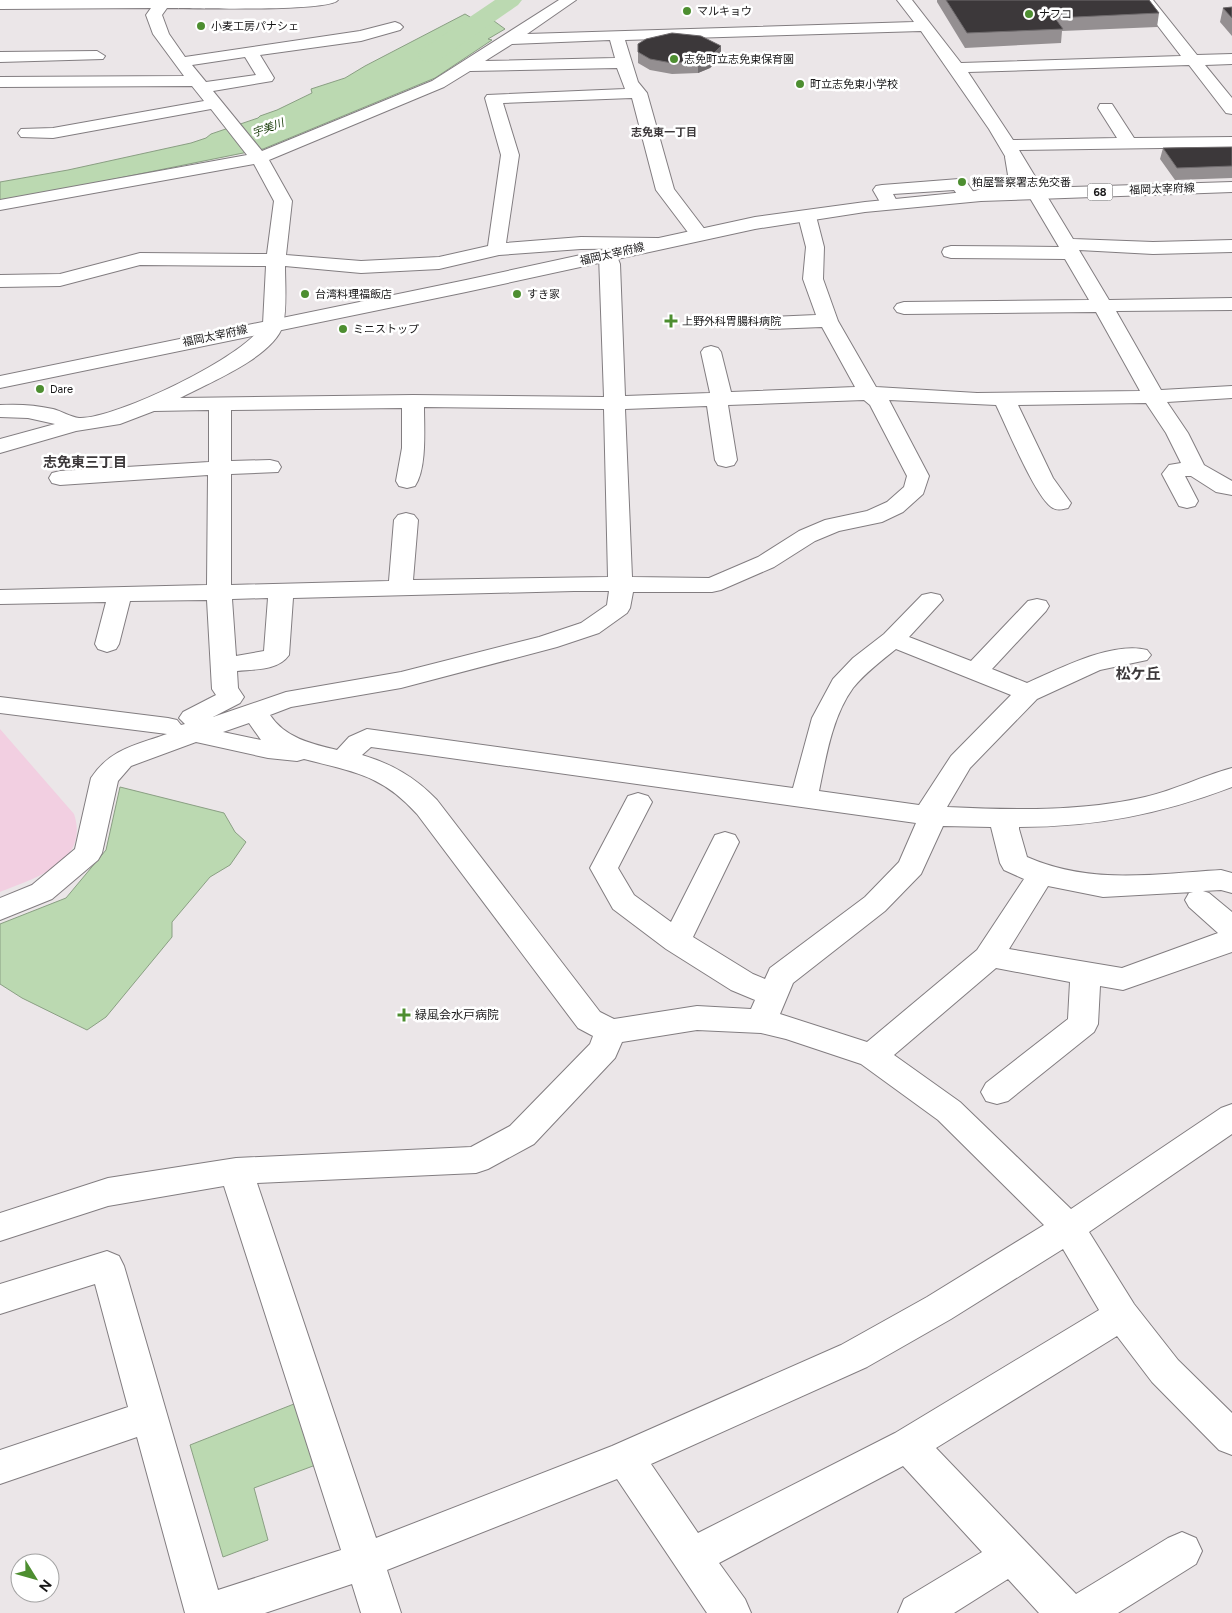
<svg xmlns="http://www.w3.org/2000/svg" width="1232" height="1613" font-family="Figtree,'Noto Sans JP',sans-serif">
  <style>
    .green { fill: #f2cfe1 }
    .water { fill: #bbd9b1; stroke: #8a9f83 }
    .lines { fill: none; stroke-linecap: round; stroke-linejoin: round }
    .river { fill: #bbd9b1; fill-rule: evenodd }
    .minor-casing { stroke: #827d80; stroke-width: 2 }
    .major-casing { stroke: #827d80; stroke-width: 2 }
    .minor { fill: #fff; fill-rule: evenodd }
    .major { fill: #fff; fill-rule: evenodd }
    .wall { fill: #948f91 }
    .shaded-wall { fill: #706c6e }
    .building { fill: #3c383a; stroke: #706c6e }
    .poi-dot { fill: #4d8e30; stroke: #fff; stroke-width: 2 }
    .labels { text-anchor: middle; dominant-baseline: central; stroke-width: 5; stroke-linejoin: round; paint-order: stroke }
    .far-poi-label { font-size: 11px; fill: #191819; stroke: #fff; text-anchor: start }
    .far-water-label { font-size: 11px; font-style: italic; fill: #113600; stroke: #fff }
    .far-neighbourhood-label { font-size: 11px; font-weight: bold; fill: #3c383a; stroke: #fff }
    .far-street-label { font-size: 11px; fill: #191819; stroke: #fff }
    .shield { fill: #fff; stroke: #5e5d5e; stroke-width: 1 }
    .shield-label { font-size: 11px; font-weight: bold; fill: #191819 }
    .poi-label { font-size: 12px; fill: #191819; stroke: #fff; text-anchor: start }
    .neighbourhood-label { font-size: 14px; font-weight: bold; fill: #3c383a; stroke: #fff }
    .quarter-label { font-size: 15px; font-weight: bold; fill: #3c383a; stroke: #fff }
  </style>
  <rect width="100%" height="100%" fill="#ebe6e8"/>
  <path class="green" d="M0,729l74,85c16,48 -39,64 -74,78z"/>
  <path class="water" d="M465,14l10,6 19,1 11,8 -17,10 4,1 -57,38 -172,71 -198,40 -65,11v-18l68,-12 123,-27 15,-5 5,-4 47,-16 2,-2 17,-6 35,-17 -1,-4 34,-11 20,-12z
    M120,787l104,26 11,19 11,10 -16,23 -20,12 -38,45v15l-66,80 -19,13 -65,-32 -22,-14v-60l66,-26 40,-48z
    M299,1402l22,61 -67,25 14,52 -45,17 -33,-112z"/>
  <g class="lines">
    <path class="river" d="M495,0h27l-4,5 -79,55 -9,2 -9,-2 -3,-5 3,-5z"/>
    <g class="minor-casing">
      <path id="minor" d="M0,0h338c-8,12 -148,8 -171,8l-5,7 7,19 16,23 175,-26 35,-9 5,2 3,3 -3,3 -39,11 -101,14 14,23 -2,3 -59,10 49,60 170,-70 127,-81h17l-49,34 387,-12 -17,-22h15l49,63 220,-7 -43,-56h15l44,55 35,-1v10l-27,1 27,33v16l-6,-1 -37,-48 -221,7 45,68 104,-2 -19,-30 2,-4h12l22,34 98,-1v10l-213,3 54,89 80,3 79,-2v12l-79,2 -74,-4 30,50 123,-2v12l-116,1 45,79 71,-4v12l-65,4 21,31 16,32 28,16v14l-16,-3 -25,-16h-6l13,25 -3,5 -8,2 -8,-2 -17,-32 7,-9 12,-2 -15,-30 -20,-30 -128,2 35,73 18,25 -3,5c-5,1 -10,3 -15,0 -17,-9 -47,-83 -57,-103l-107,-5 40,76 -6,18 -20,18 -21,10 -43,9 -24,10 -41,26 -53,23 -9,2h-79l-3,16 -3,5 -28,20 -42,14 -156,41 -110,19 -21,8c15,23 42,29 67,35l12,-13 18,-8 426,59 19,-70 21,-39 20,-21 31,-24 38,-39 9,-2 9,2 3,5 -34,37 62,24 57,-60 9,-2 9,2 3,5 -3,5 -54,58 35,14c32,-14 85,-42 120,-33l4,5 -4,5 -47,10 -63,29 -67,69 -23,39c65,3 134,5 198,-10 30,-7 57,-21 87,-29v19c-71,27 -136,40 -213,40v2l8,28c64,28 127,17 194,13l11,3v20l-11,-3 -18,1 6,2 23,19v40l-109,38 -23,-4 -2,38 -4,8 -86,69 -11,3 -11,-3 -5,-9 5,-9 82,-64 2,-37 -74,-14 -102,87 66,47 111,107 150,-101 11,-4v30l-143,98 45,72 44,56 54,53v42l-13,-5 -67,-68 -35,-46 -181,112 140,146 92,-56 14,-6 14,6 6,13 -6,13 -78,49h-79l-31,-34 -54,34h-56l6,-14 78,-47 -79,-86 -184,97 26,36 6,14h-44l-90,-134 -230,91 14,43h-40l-9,-29 -87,29h-80l-48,-176 -137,47v-34l128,-43 -33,-123 -95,30v-30l107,-33 12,5 5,10 94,324 123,-40 -117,-364 -116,20 -108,35v-28l108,-35 128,-20 235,-11 39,-21 80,-82 3,-8 -15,-8 -161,-214c-36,-40 -64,-42 -113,-55l-7,2 -29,-3 -72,-16 -65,24 -13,15 -16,72 -4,7 -46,39 -52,21v-22l32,-13 43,-36 16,-71c19,-29 45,-33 76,-44l-167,-21v-16l168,21 9,2 4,5 4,-1 -6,-6 4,-6 33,-17 -4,-6 -5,-89 -77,1 -11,43 -3,5 -9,3 -9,-3 -3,-5 11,-42 -106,2v-14l207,-5 1,-110 -148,10 -8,-2 -3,-5 3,-5 8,-2 149,-9v-52l-55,1 -34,13 -44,7 -76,22v-14l55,-15 -27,-6 -28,-1v-12c18,-1 36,0 53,4 8,2 18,8 26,9 35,2 170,-63 184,-94l3,-58 -126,-1 -80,21 -60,1v-12l60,-1 80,-21 127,1 7,-53 -20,-37 -254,46v-10l247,-45 -36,-46 -158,29 -32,-1 -3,-4 3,-4 32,-1 151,-27 -12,-15 -192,1v-10l184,-1 -31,-42 -7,-19 5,-7 -151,1zM921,31l68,98 70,118 -108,-1 -7,2 -2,4 2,4 7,2 114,1 24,41 -185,2 -7,2 -3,4 3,4 7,2 192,-2 44,79 -163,2 -101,-6 -38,-66 -15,-42 1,-32 -8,-31 -3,-4h-12l-3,4 8,31 -3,32 13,36 -45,2 -7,2 -3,4 3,4 7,2 51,-2 33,60 -124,5 -10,-40 -3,-4 -7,-2 -7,2 -3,4 9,41 -85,3 -5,-132 -5,-13h-14l-2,4 5,142 -191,-2 -233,3c28,-15 94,-41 103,-73 4,-17 2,-41 2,-59l76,7 78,-4 60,-14 82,-6 83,-1 2,-4 -2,-4 -7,-2 -76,-1 -75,6 13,-88 -16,-52 129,-5 24,92 37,49h14l2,-4 -35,-46 -27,-96 -9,-11 -13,-42zM610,40l5,18 -130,3 27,-17zM245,57l11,18 -50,7 -14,-17zM617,68l8,21 -138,6 -2,3 16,57 -13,91 -49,11 -78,4 -75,-6 6,-54 -23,-41 175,-73 26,-16zM864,400l6,5 37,71 -3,11 -17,15 -20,9 -42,9 -26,11 -41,26 -49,21 -77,-1 -7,-168 82,-3 8,54 3,5 8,2 8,-2 3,-5 -9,-55zM424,407l180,2 4,168 -195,3 5,-60 -4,-5 -8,-2 -8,2 -4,5 -5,61 -158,4v-111l47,-2 3,-5 -3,-5 -8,-2 -39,1v-51l171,-2v40l-6,33 3,5 8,2 8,-2c12,-18 9,-57 9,-79zM574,591h35l-2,14 -26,18 -42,14 -138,35 -115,20 -73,25 27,-14 4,-6 -6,-9 -1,-17c17,-2 41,0 52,-16l4,-57zM268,598l-4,53 -28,5 -4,-57zM896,649l115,46 -60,61 -32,49 -100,-14c7,-34 13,-74 34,-103 12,-15 28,-27 43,-39zM249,723l12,17 -38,-8zM371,747l545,76 -17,39 -34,35 -95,71 -5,11 -12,-5 -60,-37 46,-95 -4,-7 -10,-3 -10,3 -44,87 -37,-27 -16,-27 34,-66 -4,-6 -10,-3 -10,3 -38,72 23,41 53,40 65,41 24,10 -4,9 -54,-3 -83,13 -14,-7 -163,-212c-22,-23 -45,-36 -75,-45zM943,826l48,1 9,36 4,7 20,9 -47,71 -110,92 -87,-28 13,-31 92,-72 36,-37zM1048,886l55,11 90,-5 -4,1 -4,7 4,7 29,26 -96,35 -113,-19zM697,1030l64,3 25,6 75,25 77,56 106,105 -117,72 -86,48 -229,101 -236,92 -119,-355 219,-10 12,-4 46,-25 81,-86 7,-16zM1063,1249l36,61 -204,123 -197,100 -47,-69 216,-97 84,-48z
        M97,51l8,5 -2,3 -103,3v-10z
        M959,179l6,1 12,17 -3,4h-12l-8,-11 -61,4 6,11 -3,4h-12l-11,-19 3,-4 6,-1z"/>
    </g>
    <g class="major-casing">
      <path id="major" d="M1014,152l6,1 6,23 -14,13 220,-7v10l-251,9 -116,11 -110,17 -289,63 -466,96v-12l466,-96 289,-63 110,-15 110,-11 27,-10 6,-6 -3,-18 3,-4z"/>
    </g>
    <use href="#minor" class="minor"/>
    <use href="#major" class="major"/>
  </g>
  <path class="wall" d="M937,0h212l10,13 -2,14 -95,4 -1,12 -96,5 -28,-46z
    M1232,7v29l-12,-14 3,-14z
    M638,44l83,13 -11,11 -12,5 -26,1 -22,-4 -12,-7z
    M1232,147v31l-57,2 -15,-21 3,-11z"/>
  <path class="shaded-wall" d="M721,46v11l-11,11 -12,5v-12z"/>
  <path class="building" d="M946,0h203l10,13 -104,5 8,11 -96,4z
    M1232,7v11l-9,-10z
    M672,33l29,3 20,10 -11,11 -12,4 -26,2 -22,-4 -12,-7v-8l8,-5z
    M1232,147v19l-55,2 -14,-20z"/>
  <g class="poi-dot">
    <circle cx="687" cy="11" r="5"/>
    <circle cx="1029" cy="14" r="5"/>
    <circle cx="201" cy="26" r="5"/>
    <circle cx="674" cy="59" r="5"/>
    <circle cx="800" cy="84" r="5"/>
    <circle cx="962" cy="182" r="5"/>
    <circle cx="305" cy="294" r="5"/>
    <circle cx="517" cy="294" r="5"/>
    <path d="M668.5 313.5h5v5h5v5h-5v5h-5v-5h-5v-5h5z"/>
    <circle cx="343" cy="329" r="5"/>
    <circle cx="40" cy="389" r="5"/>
    <path d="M401.5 1007.5h5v5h5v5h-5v5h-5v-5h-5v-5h5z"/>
  </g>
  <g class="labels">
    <g class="far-poi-label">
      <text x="697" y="11">マルキョウ</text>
      <text x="1039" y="14">ナフコ</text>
      <text x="211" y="26">小麦工房パナシェ</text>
      <text x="684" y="59">志免町立志免東保育園</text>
      <text x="810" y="84">町立志免東小学校</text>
      <text x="972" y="182">粕屋警察署志免交番</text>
      <text x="315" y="294">台湾料理福飯店</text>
      <text x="527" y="294">すき家</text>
      <text x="682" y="321">上野外科胃腸科病院</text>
      <text x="353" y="329">ミニストップ</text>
      <text x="50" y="389">Dare</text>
    </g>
    <g class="far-water-label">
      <text transform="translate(268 128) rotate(-20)">宇美川</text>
    </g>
    <g class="far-neighbourhood-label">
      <text x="664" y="132">志免東一丁目</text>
    </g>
    <g class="far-street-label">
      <text transform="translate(1162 189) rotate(-2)">福岡太宰府線</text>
      <text transform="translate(612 254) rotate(-13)">福岡太宰府線</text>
      <text transform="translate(215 336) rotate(-12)">福岡太宰府線</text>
    </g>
    <rect class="shield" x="1087.5" y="183.5" width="25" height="17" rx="4"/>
    <g class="shield-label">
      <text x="1100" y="192">68</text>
    </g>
    <g class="poi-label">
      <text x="415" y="1015">緑風会水戸病院</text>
    </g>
    <g class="neighbourhood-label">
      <text x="85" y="462">志免東三丁目</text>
    </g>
    <g class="quarter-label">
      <text x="1138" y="674">松ケ丘</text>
    </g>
  </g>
  <g transform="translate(35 1578) rotate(127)"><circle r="24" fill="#ffffff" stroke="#a3a3a3"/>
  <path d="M0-4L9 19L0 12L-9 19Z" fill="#4d8e30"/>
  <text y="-8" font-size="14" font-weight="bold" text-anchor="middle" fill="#191819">N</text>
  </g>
</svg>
